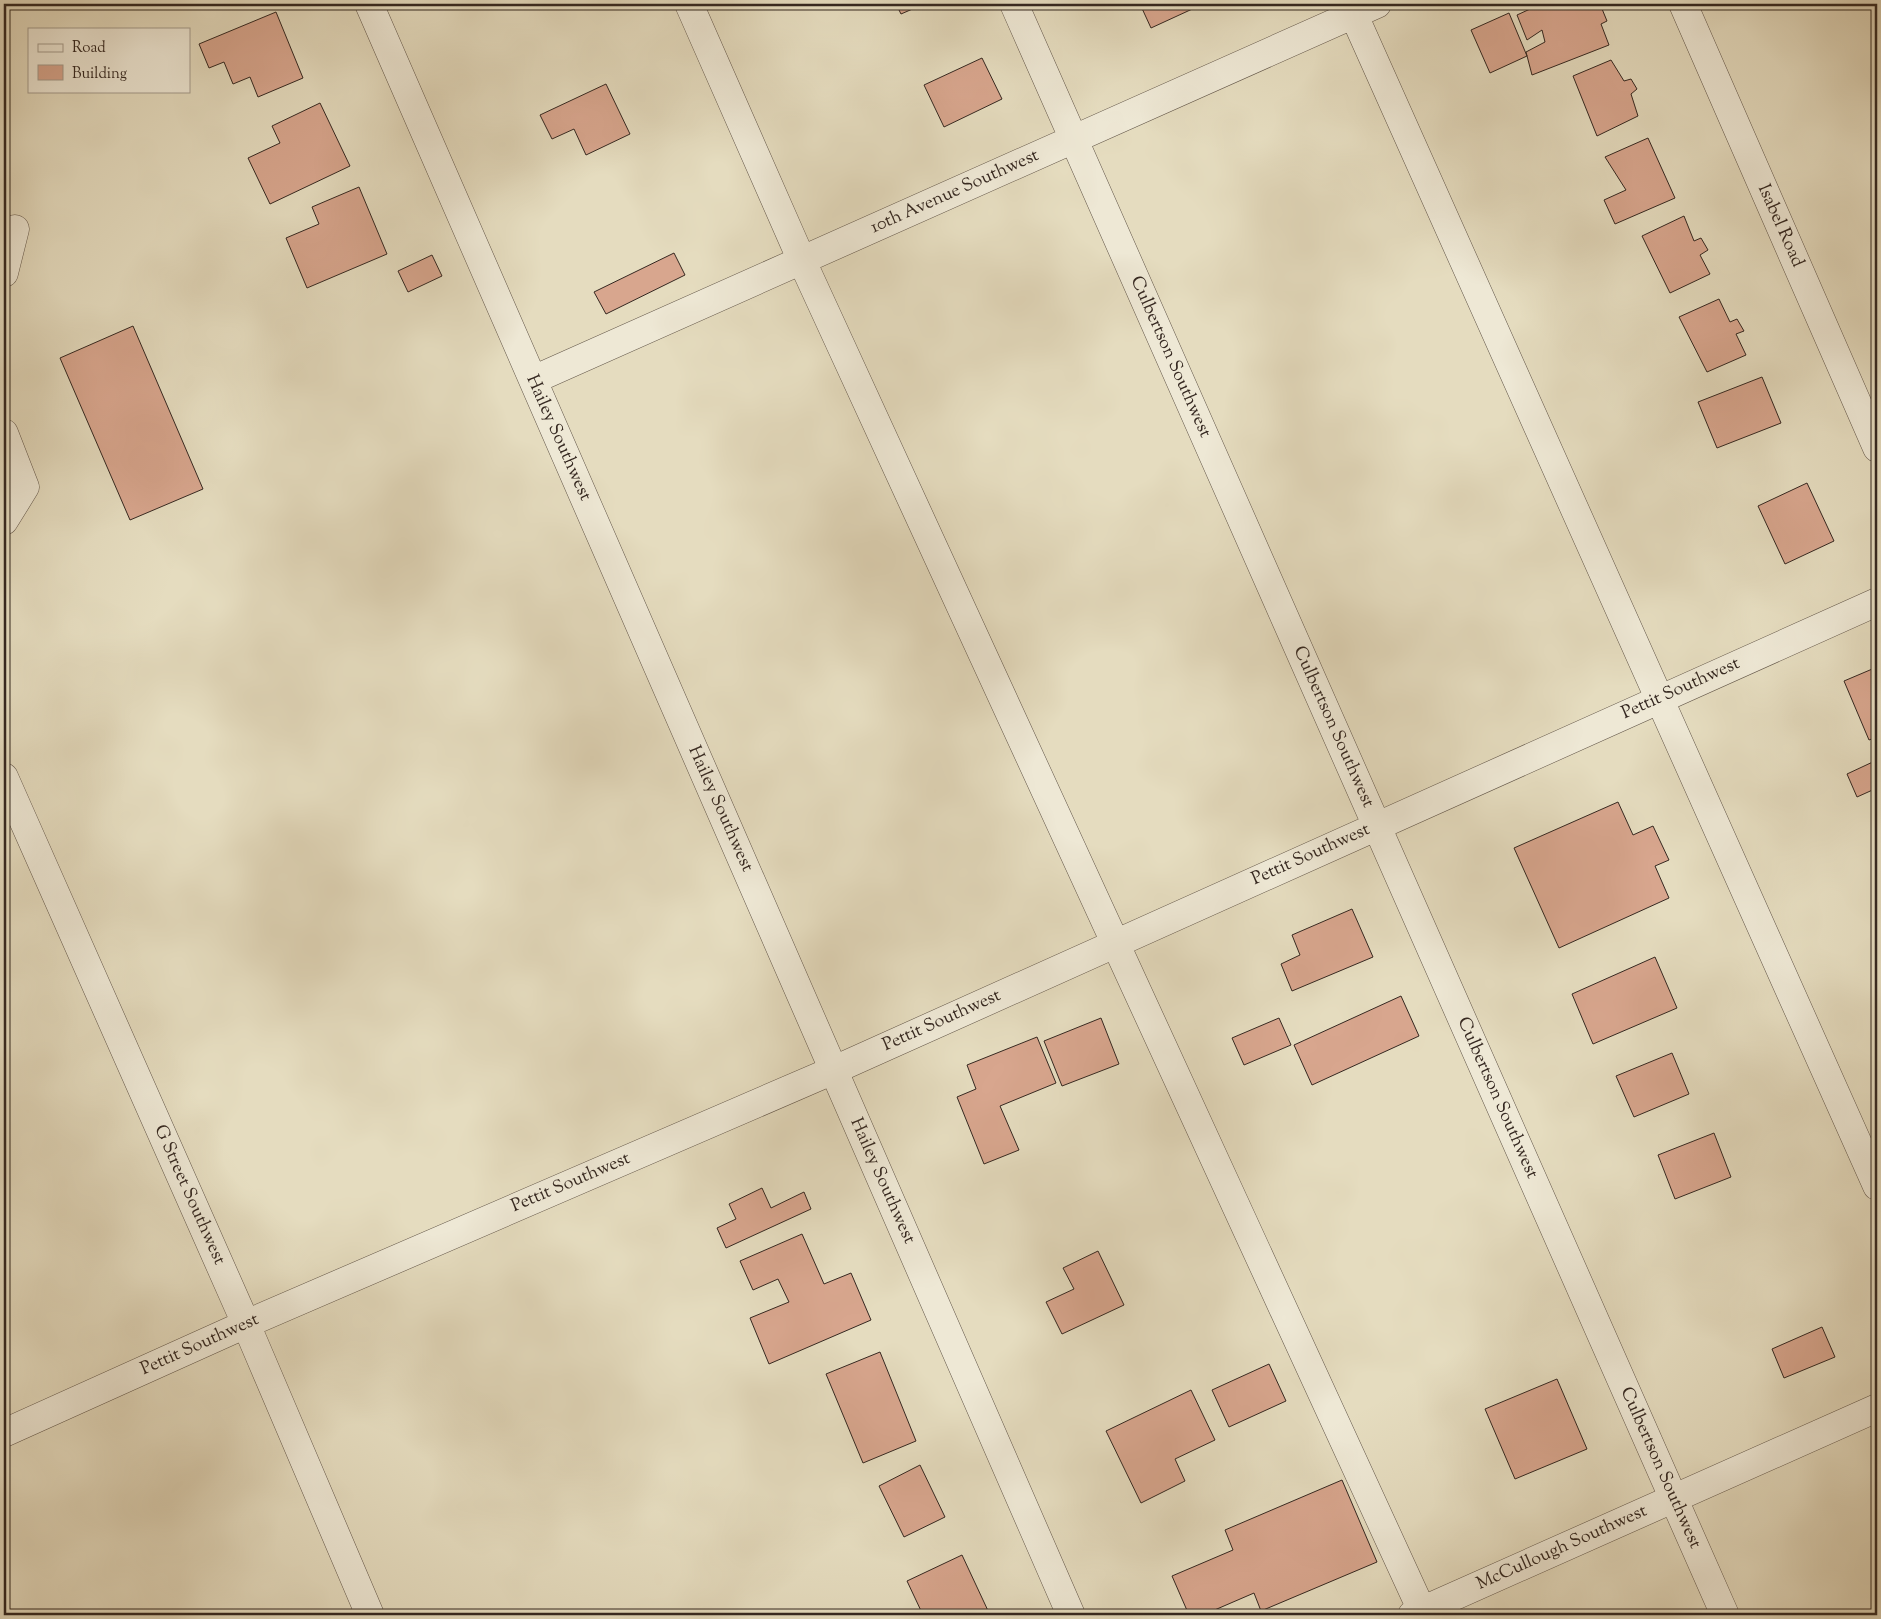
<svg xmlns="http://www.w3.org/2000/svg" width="1881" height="1619" font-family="'Sorts Mill Goudy',serif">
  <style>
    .building { fill: #d8a68e; stroke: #352821 }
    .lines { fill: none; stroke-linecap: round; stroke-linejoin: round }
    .minor-casing { stroke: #615548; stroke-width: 29 }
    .minor { stroke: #eee8d5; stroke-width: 28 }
    .labels { text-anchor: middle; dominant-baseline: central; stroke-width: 4; stroke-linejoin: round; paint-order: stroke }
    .street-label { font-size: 18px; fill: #352821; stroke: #eee8d5 }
  </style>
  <rect width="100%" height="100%" fill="#e5dcbf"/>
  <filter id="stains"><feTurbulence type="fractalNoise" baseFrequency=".004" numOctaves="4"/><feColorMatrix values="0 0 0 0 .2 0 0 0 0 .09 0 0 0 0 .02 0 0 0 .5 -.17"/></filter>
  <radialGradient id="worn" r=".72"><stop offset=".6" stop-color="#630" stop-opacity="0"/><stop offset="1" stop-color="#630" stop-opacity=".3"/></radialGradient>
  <path class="building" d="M896,4h28l-23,10z
    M1140,4h61v1l-50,23z
    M1541,4h50l1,3 8,-3 7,17 -6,3 8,21 -77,30 -6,-23 19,-10 -3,-12 -15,10 -10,-25z
    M276,12l27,66 -45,19 -8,-20 -17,7 -9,-22 -15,6 -10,-24z
    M1509,13l18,43 -37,17 -19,-43z
    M982,58l20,41 -58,28 -20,-42z
    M1611,60l13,21 7,-2 6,10 -6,5 7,22 -41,20 -24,-60z
    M606,84l24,50 -44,21 -12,-26 -22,10 -12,-24z
    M320,103l30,63 -80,38 -22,-46 32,-15 -8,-17z
    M1648,138l27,60 -60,26 -11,-24 22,-10 -21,-33z
    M359,187l28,67 -80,34 -21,-50 33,-14 -7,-17z
    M1684,216l10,25 7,-3 7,12 -8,5 10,19 -40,19 -28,-57z
    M674,253l11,22 -79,39 -12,-22z
    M432,255l10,21 -34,16 -10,-21z
    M1719,299l11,23 7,-3 7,12 -8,3 10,21 -39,17 -28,-55z
    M133,326l70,163 -73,31 -70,-162z
    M1762,377l19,46 -64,25 -19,-46z
    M1807,483l27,58 -49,23 -27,-58z
    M1877,667v70l-8,3 -25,-59z
    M1877,760v28l-20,9 -10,-23z
    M1618,802l15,33 20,-9 16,34 -14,6 14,32 -110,50 -45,-100z
    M1352,909l21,48 -81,34 -11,-27 19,-9 -8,-20z
    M1655,957l22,51 -84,36 -21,-50z
    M1401,996l18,40 -107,49 -18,-40z
    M1101,1018l18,46 -57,22 -18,-45z
    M1279,1018l12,27 -47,20 -12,-27z
    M1037,1037l19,46 -56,23 19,44 -35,14 -27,-67 19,-8 -9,-24z
    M1672,1053l17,41 -55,23 -18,-41z
    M1714,1133l17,44 -56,22 -17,-44z
    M762,1188l9,20 33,-16 7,17 -85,39 -9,-20 19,-9 -7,-15z
    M802,1234l22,50 27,-11 20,47 -102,44 -19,-46 39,-16 -11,-23 -25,11 -13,-29z
    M1098,1251l26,54 -62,29 -16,-32 28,-13 -11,-21z
    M1822,1327l13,30 -51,21 -12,-29z
    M880,1352l36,89 -53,22 -37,-89z
    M1269,1364l17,37 -57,26 -17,-37z
    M1557,1379l30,70 -72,30 -30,-70z
    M1191,1390l24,50 -40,19 10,22 -44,22 -35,-72z
    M920,1465l25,52 -41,20 -25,-51z
    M1342,1480l35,82 -116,49 -7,-18 -51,22h-14l-17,-39 61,-26 -8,-20z
    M962,1555l28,60h-67l-16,-34z"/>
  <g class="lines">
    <g class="minor-casing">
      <path id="minor" d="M369,4l702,1611
        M689,4l113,257 620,1350
        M1014,4l711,1611
        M1349,4l528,1182
        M1683,4l194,444
        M4,273l11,-44
        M533,380l844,-376
        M4,433l21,54 -21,34
        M4,777l242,547 124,291
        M4,1433l242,-109 588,-254 1043,-468
        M1412,1615l465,-207"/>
    </g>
    <use href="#minor" class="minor"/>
  </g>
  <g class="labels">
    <g class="street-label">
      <text transform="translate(955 192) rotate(-24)">10th Avenue Southwest</text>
      <text transform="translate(1780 226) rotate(66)">Isabel Road</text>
      <text transform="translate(1170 357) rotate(66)">Culbertson Southwest</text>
      <text transform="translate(558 438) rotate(66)">Hailey Southwest</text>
      <text transform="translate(1681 689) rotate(-24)">Pettit Southwest</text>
      <text transform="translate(1333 727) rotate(66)">Culbertson Southwest</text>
      <text transform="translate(720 809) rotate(66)">Hailey Southwest</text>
      <text transform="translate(1311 855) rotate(-24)">Pettit Southwest</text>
      <text transform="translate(942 1021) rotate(-24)">Pettit Southwest</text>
      <text transform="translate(1497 1098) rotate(66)">Culbertson Southwest</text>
      <text transform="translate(882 1181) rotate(66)">Hailey Southwest</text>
      <text transform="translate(571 1183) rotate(-23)">Pettit Southwest</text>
      <text transform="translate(189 1195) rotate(66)">G Street Southwest</text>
      <text transform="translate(200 1345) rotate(-24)">Pettit Southwest</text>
      <text transform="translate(1660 1468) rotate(66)">Culbertson Southwest</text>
      <text transform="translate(1562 1548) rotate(-24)">McCullough Southwest</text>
    </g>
  </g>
  <rect width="1881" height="1619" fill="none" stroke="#e5dcbf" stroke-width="20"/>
  <rect x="5" y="5" width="1871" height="1609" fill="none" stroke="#352821" stroke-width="2.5"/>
  <rect x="10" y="10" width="1861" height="1599" fill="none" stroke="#352821"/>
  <rect x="28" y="28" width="162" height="65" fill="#eee8d5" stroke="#a49b8d"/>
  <rect x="38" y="44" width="25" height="8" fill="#eee8d5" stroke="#a49b8d"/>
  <text x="72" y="52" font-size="15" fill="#352821">Road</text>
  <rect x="38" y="65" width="25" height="15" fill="#d8a68e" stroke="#a49b8d"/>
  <text x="72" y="78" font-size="15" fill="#352821">Building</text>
  <rect width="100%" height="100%" filter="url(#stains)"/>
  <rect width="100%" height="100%" fill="url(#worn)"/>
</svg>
